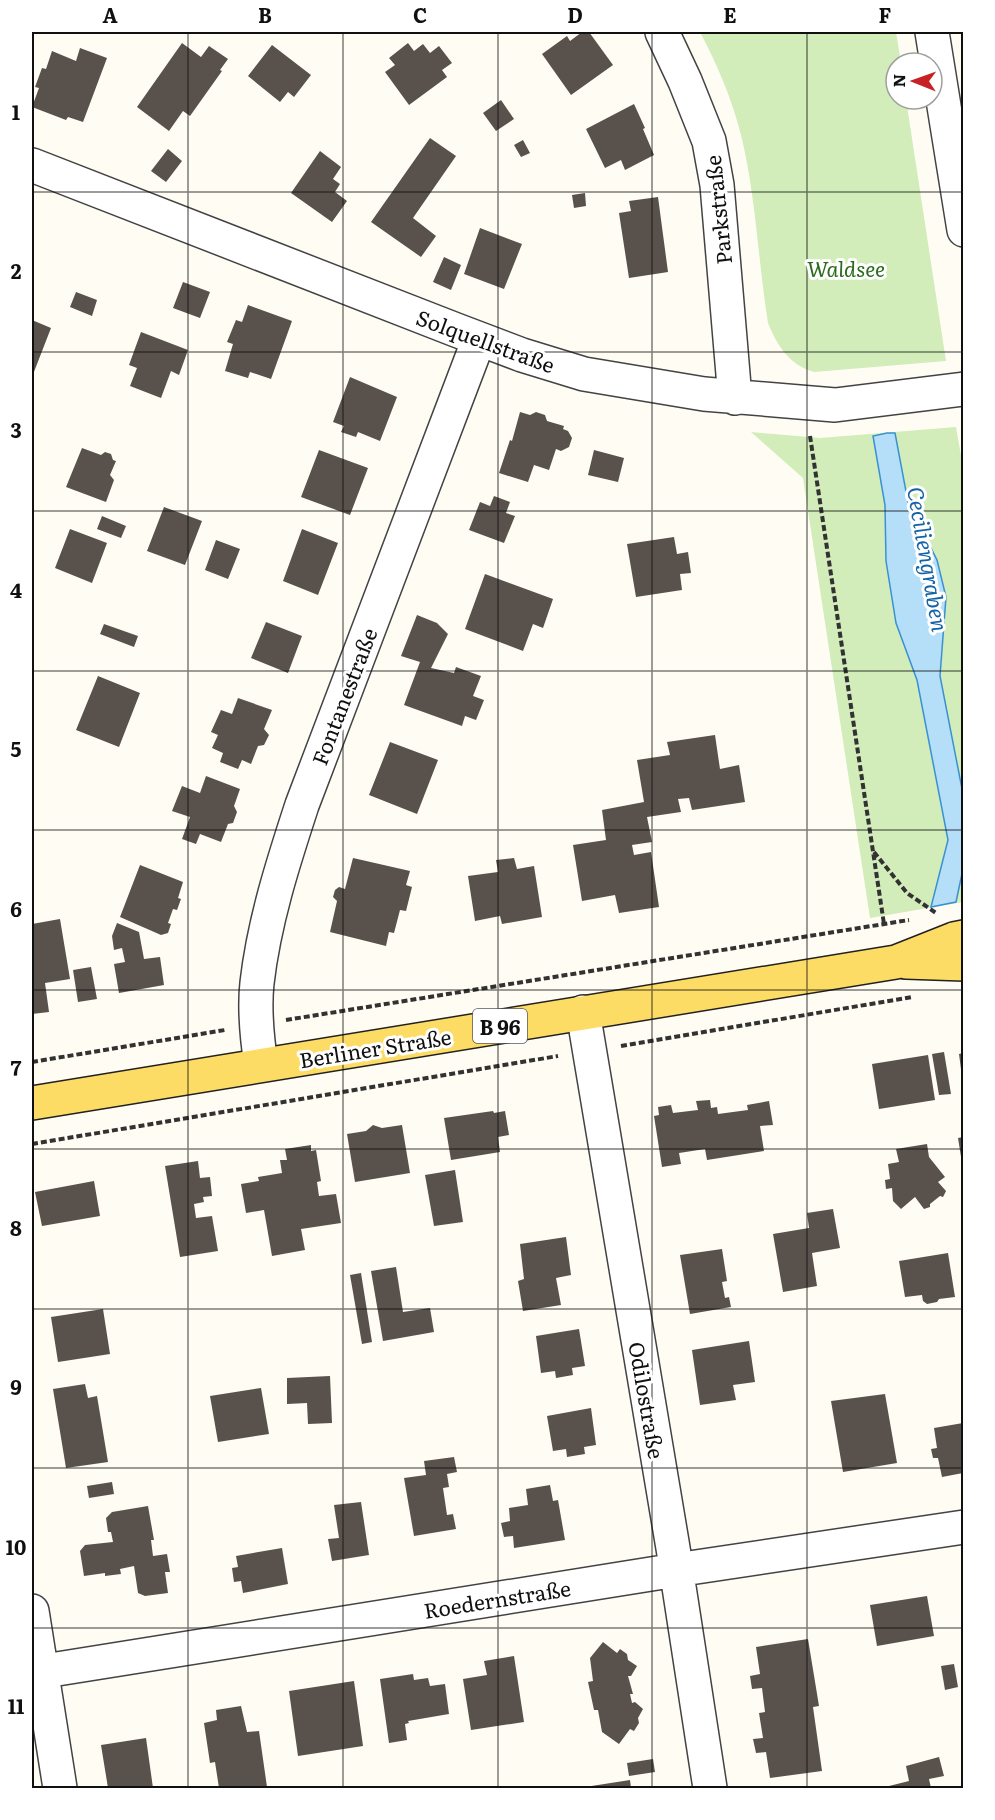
<svg xmlns="http://www.w3.org/2000/svg" width="995" height="1820" font-family="Literata,serif">
  <style>
    .green { fill: #d2ecba }
    .water { fill: #b5def9; stroke: #3991d3; stroke-width: 1.5 }
    .building { fill: #59514c }
    .lines { fill: none; stroke-linecap: round; stroke-linejoin: round }
    .minor-casing { stroke: #434343; stroke-width: 36 }
    .major-casing { stroke: #212121; stroke-width: 36 }
    .path { stroke: #323232; stroke-width: 4; stroke-dasharray: 6 3; stroke-linecap: butt }
    .minor { stroke: #fff; stroke-width: 33 }
    .major { stroke: #fddc65; stroke-width: 33 }
    .grid { fill: none; stroke: #101010; stroke-width: 1.5; stroke-opacity: 0.55 }
    .labels { text-anchor: middle; dominant-baseline: central; stroke-width: 6; stroke-linejoin: round; paint-order: stroke }
    .shield { fill: #fff; stroke: #585858; stroke-width: 1.5 }
    .shield-label { font-size: 20px; font-weight: bold; fill: #101010 }
    .street-label { font-size: 21px; fill: #101010; stroke: #fff }
    .park-label { font-size: 21px; font-style: italic; fill: #2b6b1c; stroke: #fff }
    .water-label { font-size: 22px; font-style: italic; fill: #1363a8; stroke: #fff }
    .neatline { fill: none; stroke: #101010; stroke-width: 2 }
    .grid-label { font-size: 20px; text-anchor: middle; font-weight: bold; fill: #101010 }
  </style>
  <rect width="100%" height="100%" fill="#fffdf3"/>
  <path class="green" d="M700,32h196l5,31h-5v36h10l40,262 -132,11c-25,-7 -37,-27 -46,-49 -10,-62 -12,-127 -27,-188 -9,-36 -24,-71 -41,-103z
    M956,427l8,46 -1,326 -23,-123 6,-79 -9,-37 -29,-58 -13,-69 -22,3 12,69 1,56 10,62 21,57 31,160 -17,66 25,-4 7,-33v33l-93,16 -67,-440 -52,-46 69,6z"/>
  <path class="water" d="M887,433h8l13,69 29,58 9,37 -6,79 24,123 -1,70 -7,33 -25,5 17,-67 -31,-160 -21,-57 -10,-62 -1,-56 -12,-69z"/>
  <path class="building" d="M582,32h7l24,33 -42,30 -29,-41 25,-18 3,5z
    M182,43l19,14 8,-11 19,13 -8,11 2,1 -32,45 -7,-5 -14,20 -32,-24z
    M408,43l6,8 9,-7 7,9 9,-7 13,17 -10,7 5,7 -38,28 -24,-33 10,-7 -6,-7z
    M272,45l39,30 -17,22 -6,-5 -8,10 -32,-26z
    M80,48l27,10 -24,64 -15,-5 -2,3 -34,-13 7,-19 -4,-1 7,-19 4,1 6,-18 24,10z
    M501,100l13,19 -18,12 -13,-18z
    M634,104l11,24 -2,1 11,26 -29,15 -4,-10 -16,8 -19,-39z
    M430,138l26,18 -43,62 23,18 -15,21 -50,-35z
    M523,140l7,13 -9,4 -7,-12z
    M168,149l14,12 -16,21 -15,-11z
    M320,151l21,16 -8,12 7,5 -5,8 12,9 -15,21 -41,-29z
    M585,193l1,13 -12,2 -2,-13z
    M658,197l10,75 -39,6 -10,-65 12,-2 -2,-10z
    M480,228l42,16 -18,45 -40,-15z
    M444,257l17,8 -10,25 -18,-8z
    M183,282l27,10 -10,26 -27,-10z
    M76,292l21,8 -5,16 -22,-9z
    M248,305l44,16 -21,58 -21,-7 -2,6 -23,-7 8,-27 -6,-2 9,-22 6,2z
    M32,320l19,8 -19,49z
    M141,332l47,18 -9,25 -8,-4 -10,27 -31,-12 7,-18 -8,-3z
    M350,377l47,20 -17,44 -22,-9 -2,5 -15,-5 3,-6 -11,-4z
    M520,412l10,3 6,-3 9,3 2,6 17,5 -1,3 5,2 4,7 -3,9 -8,4 -5,-2 -7,21 -15,-5 -6,17 -29,-9 11,-33 2,1z
    M82,448l19,7 4,-3 6,2 2,6 3,1 -6,14 4,5 -8,22 -40,-15z
    M319,450l49,18 -18,47 -49,-18z
    M594,450l30,8 -6,24 -30,-7z
    M494,496l16,6 -4,11 9,3 -11,27 -35,-13 11,-28 10,4z
    M164,507l38,14 -17,44 -38,-14z
    M102,516l24,10 -5,12 -24,-9z
    M70,529l37,14 -15,40 -37,-15z
    M302,529l36,14 -20,52 -35,-14z
    M674,537l3,17 11,-2 3,21 -11,1 2,16 -46,7 -9,-53z
    M216,540l24,9 -12,30 -23,-9z
    M485,574l68,25 -10,29 -10,-4 -10,27 -58,-22z
    M417,615l20,8 11,11 -17,34 23,5 2,-6 25,9 -8,20 11,4 -8,20 -11,-4 -3,10 -58,-21 16,-43 -19,-6z
    M266,622l36,14 -14,37 -37,-15z
    M104,624l34,12 -4,11 -34,-13z
    M98,676l42,17 -21,54 -43,-17z
    M238,698l34,12 -8,19 5,6 -5,10 -6,1 -7,18 -9,-4 -4,9 -18,-7 3,-9 -11,-5 6,-13 -7,-3 10,-22 11,4z
    M715,735l5,34 19,-4 6,37 -53,8 -3,-12 -11,1 3,13 -34,5 5,25 -20,3 2,10 17,-3 8,55 -40,6 -4,-18 -33,6 -9,-56 33,-5 -4,-30 42,-8 -7,-42 33,-5 -3,-13z
    M390,742l48,18 -21,54 -48,-19z
    M206,776l34,13 -6,17 3,6 -4,11 -5,1 -7,18 -21,-8 -4,10 -14,-5 8,-22 -18,-6 10,-25 18,7z
    M353,858l57,13 -4,14 6,2 -6,24 -6,-1 -6,23 -5,-1 -3,14 -56,-14 7,-31 -4,-4 2,-7 4,-3 6,2z
    M514,858l3,11 17,-3 8,51 -40,7 -2,-8 -25,5 -7,-45 30,-4 -2,-12z
    M140,865l43,17 -5,16 3,1 -4,11 -4,-1 -5,14 3,1 -3,9 -7,2 -41,-18z
    M60,919l10,60 -25,4 4,29 -17,2v-90z
    M117,923l22,9 5,27 16,-2 4,28 -45,8 -5,-29 11,-2 -3,-14 -8,2 -2,-14z
    M91,967l6,32 -19,3 -5,-32z
    M944,1052l7,42 -12,1 -7,-41z
    M963,1053v24h-1l-3,-23z
    M928,1055l7,45 -56,9 -7,-45z
    M710,1100l1,8 6,-1 1,7 30,-4 -1,-5 22,-4 4,24 -13,1 4,25 -57,9 -2,-11 -26,4 2,11 -19,3 -8,-51 5,-1 -1,-8 13,-2 2,8 25,-3 -2,-9z
    M493,1111l1,2 11,-2 4,24 -11,2 2,15 -49,8 -7,-42z
    M373,1125l9,3 20,-3 8,48 -55,9 -8,-48 19,-3z
    M963,1137v26h-1l-4,-25z
    M927,1144l2,13 16,20 -7,5 8,9 -3,6 -3,-1 -10,8v3l-6,2 -9,-12 -14,12 -8,-8 -1,-13 -6,1 -1,-9 5,-1 -2,-15 11,-2 -3,-13z
    M311,1145v6l5,-1 5,31 -4,1 2,14 17,-2 5,29 -40,6 4,21 -33,6 -8,-46 -18,3 -5,-29 18,-3 -1,-4 24,-4 -2,-13h7l-2,-11z
    M198,1161l2,17 10,-1 2,19 -9,1 1,5 -10,2 2,14 16,-2 6,35 -38,6 -15,-91z
    M455,1170l8,52 -29,4 -9,-51z
    M94,1181l6,35 -58,10 -7,-34z
    M833,1209l7,39 -28,5 5,33 -34,6 -10,-58 36,-6 -2,-15z
    M566,1237l5,38 -15,3 5,27 -38,6 -5,-30 6,-2 -4,-35z
    M722,1249l5,32 -5,1 3,16 4,-1 2,10 -41,7 -10,-59z
    M948,1253l7,44 -16,2 -2,3 -10,2 -4,-3 -1,-6 -17,2 -6,-36z
    M396,1267l7,45 27,-4 4,24 -51,9 -12,-70z
    M361,1273l11,69 -10,2 -12,-69z
    M103,1309l7,45 -52,8 -7,-45z
    M579,1329l6,37 -13,2 1,7 -17,3 -1,-7 -14,2 -5,-37z
    M749,1341l6,41 -22,3 3,15 -36,5 -8,-55z
    M330,1376l2,47 -24,1 -1,-21 -20,1v-26z
    M85,1384l3,14 9,-2 11,66 -42,6 -13,-79z
    M261,1388l8,46 -51,8 -8,-46z
    M885,1394l12,69 -54,9 -12,-71z
    M591,1408l5,37 -12,2 1,7 -18,3 -1,-8 -13,2 -6,-35z
    M963,1423v50l-21,4 -4,-19h-5l-2,-9 6,-1 -3,-20z
    M454,1457l3,15 -10,2 2,13 -6,1 4,27 6,-1 3,15 -42,7 -10,-58 22,-3 -2,-14z
    M112,1482l2,12 -25,4 -2,-12z
    M550,1485l3,16 5,-1 7,40 -51,8 -1,-12 -9,1 -3,-14 9,-2 -1,-13 19,-3 -2,-16z
    M361,1502l8,53 -37,6 -4,-22 11,-1 -5,-33z
    M148,1506l6,34h-3l2,16 14,-2 3,18h-5l3,21 -23,3 -7,-3 -4,-27 -14,3 1,5 -16,2v-3l-21,3 -4,-25 5,-6 28,-3 -2,-10h-3l-2,-14 6,-6z
    M282,1548l6,36 -45,9 -2,-12 -7,1 -2,-14 6,-1 -2,-11z
    M927,1596l7,40 -57,10 -7,-41z
    M808,1639l11,67 -6,1 9,64 -52,7 -4,-26 -10,1 -3,-14 10,-1 -4,-25 6,-1 -3,-24 -10,1 -2,-13 10,-2 -4,-27z
    M603,1642l14,11 3,-4 7,5 1,6 9,6 -6,10h-3l5,18h-3l2,9 3,-1 8,7 -5,9 1,5 -5,8 -4,-2 -11,15 -17,-12 -4,-22h-4l-6,-28 5,-1 -3,-23z
    M514,1656l10,66 -53,8 -8,-51 24,-4 -3,-14z
    M954,1664l4,23 -13,3 -4,-24z
    M413,1674l1,6 14,-2 2,8 15,-2 4,30 -41,7 1,2 -4,1 2,16 -18,3 -9,-64z
    M354,1681l9,65 -65,10 -9,-65z
    M241,1706l6,26 12,-1 8,56 -48,1 -4,-26 -5,1 -6,-40 13,-3 -1,-10z
    M146,1738l7,50h-45l-7,-43z
    M939,1757l5,19 -15,3 2,9h-50l28,-7 -3,-15z
    M653,1759l2,13 -26,4 -2,-13z
    M630,1780l1,8h-46v-1z"/>
  <g class="lines">
    <g class="minor-casing">
      <path id="minor" d="M662,32l23,49 24,60 8,44 18,213
        M932,32l32,198
        M32,165l424,165 66,25 62,19 120,20 131,11 129,-16
        M583,1012l90,536 37,240
        M261,1065c-4,-27 -7,-55 -4,-82 7,-61 26,-120 45,-178l177,-466
        M32,1611l28,177
        M32,1673l644,-103 288,-43"/>
    </g>
    <g class="major-casing">
      <path id="major" d="M906,962l58,2
        M32,1103l864,-141 58,-23 10,-2"/>
    </g>
    <path class="path" d="M810,436l74,488
      M874,852l33,41 29,20
      M286,1020l623,-100
      M621,1046l291,-49
      M32,1062l193,-32
      M32,1144l526,-88"/>
    <use href="#minor" class="minor"/>
    <use href="#major" class="major"/>
  </g>
  <path class="grid" d="M188,32v1756M343,32v1756M498,32v1756M652,32v1756M807,32v1756M32,192h932M32,352h932M32,511h932M32,671h932M32,830h932M32,990h932M32,1149h932M32,1309h932M32,1468h932M32,1628h932"/>
  <g class="labels">
    <rect class="shield" x="473" y="1009" width="54" height="34" rx="4.5"/>
    <g class="shield-label">
      <text x="500" y="1026">B 96</text>
    </g>
    <g class="street-label">
      <text transform="translate(717 210) rotate(-96)">Parkstraße</text>
      <text transform="translate(486 340) rotate(20)">Solquellstraße</text>
      <text transform="translate(343 696) rotate(-69)">Fontanestraße</text>
      <text transform="translate(375 1047) rotate(-9)">Berliner Straße</text>
      <text transform="translate(648 1400) rotate(80)">Odilostraße</text>
      <text transform="translate(497 1598) rotate(-9)">Roedernstraße</text>
    </g>
    <g class="park-label">
      <text x="846" y="267">Waldsee</text>
    </g>
    <g class="water-label">
      <text transform="translate(929 559) rotate(80)">Ceciliengraben</text>
    </g>
  </g>
  <rect width="995" height="1820" fill="none" stroke="#ffffff" stroke-width="66"/>
  <g transform="translate(914 81) rotate(271)"><circle r="28" fill="#ffffff" stroke="#9f9f9f" stroke-width="1.5"/>
  <path d="M0-4.5L10 22L0 15L-10 22Z" fill="#c62125"/>
  <text y="-9" font-size="16" font-weight="bold" text-anchor="middle" fill="#101010">N</text>
  </g>
  <rect x="33" y="33" width="929" height="1754" class="neatline"/>
  <g class="grid-label">
    <text x="110" y="23">A</text>
    <text x="265" y="23">B</text>
    <text x="420" y="23">C</text>
    <text x="575" y="23">D</text>
    <text x="730" y="23">E</text>
    <text x="885" y="23">F</text>
    <text x="16" y="120">1</text>
    <text x="16" y="279">2</text>
    <text x="16" y="438">3</text>
    <text x="16" y="598">4</text>
    <text x="16" y="757">5</text>
    <text x="16" y="917">6</text>
    <text x="16" y="1076">7</text>
    <text x="16" y="1236">8</text>
    <text x="16" y="1395">9</text>
    <text x="16" y="1555">10</text>
    <text x="16" y="1714">11</text>
  </g>
</svg>
